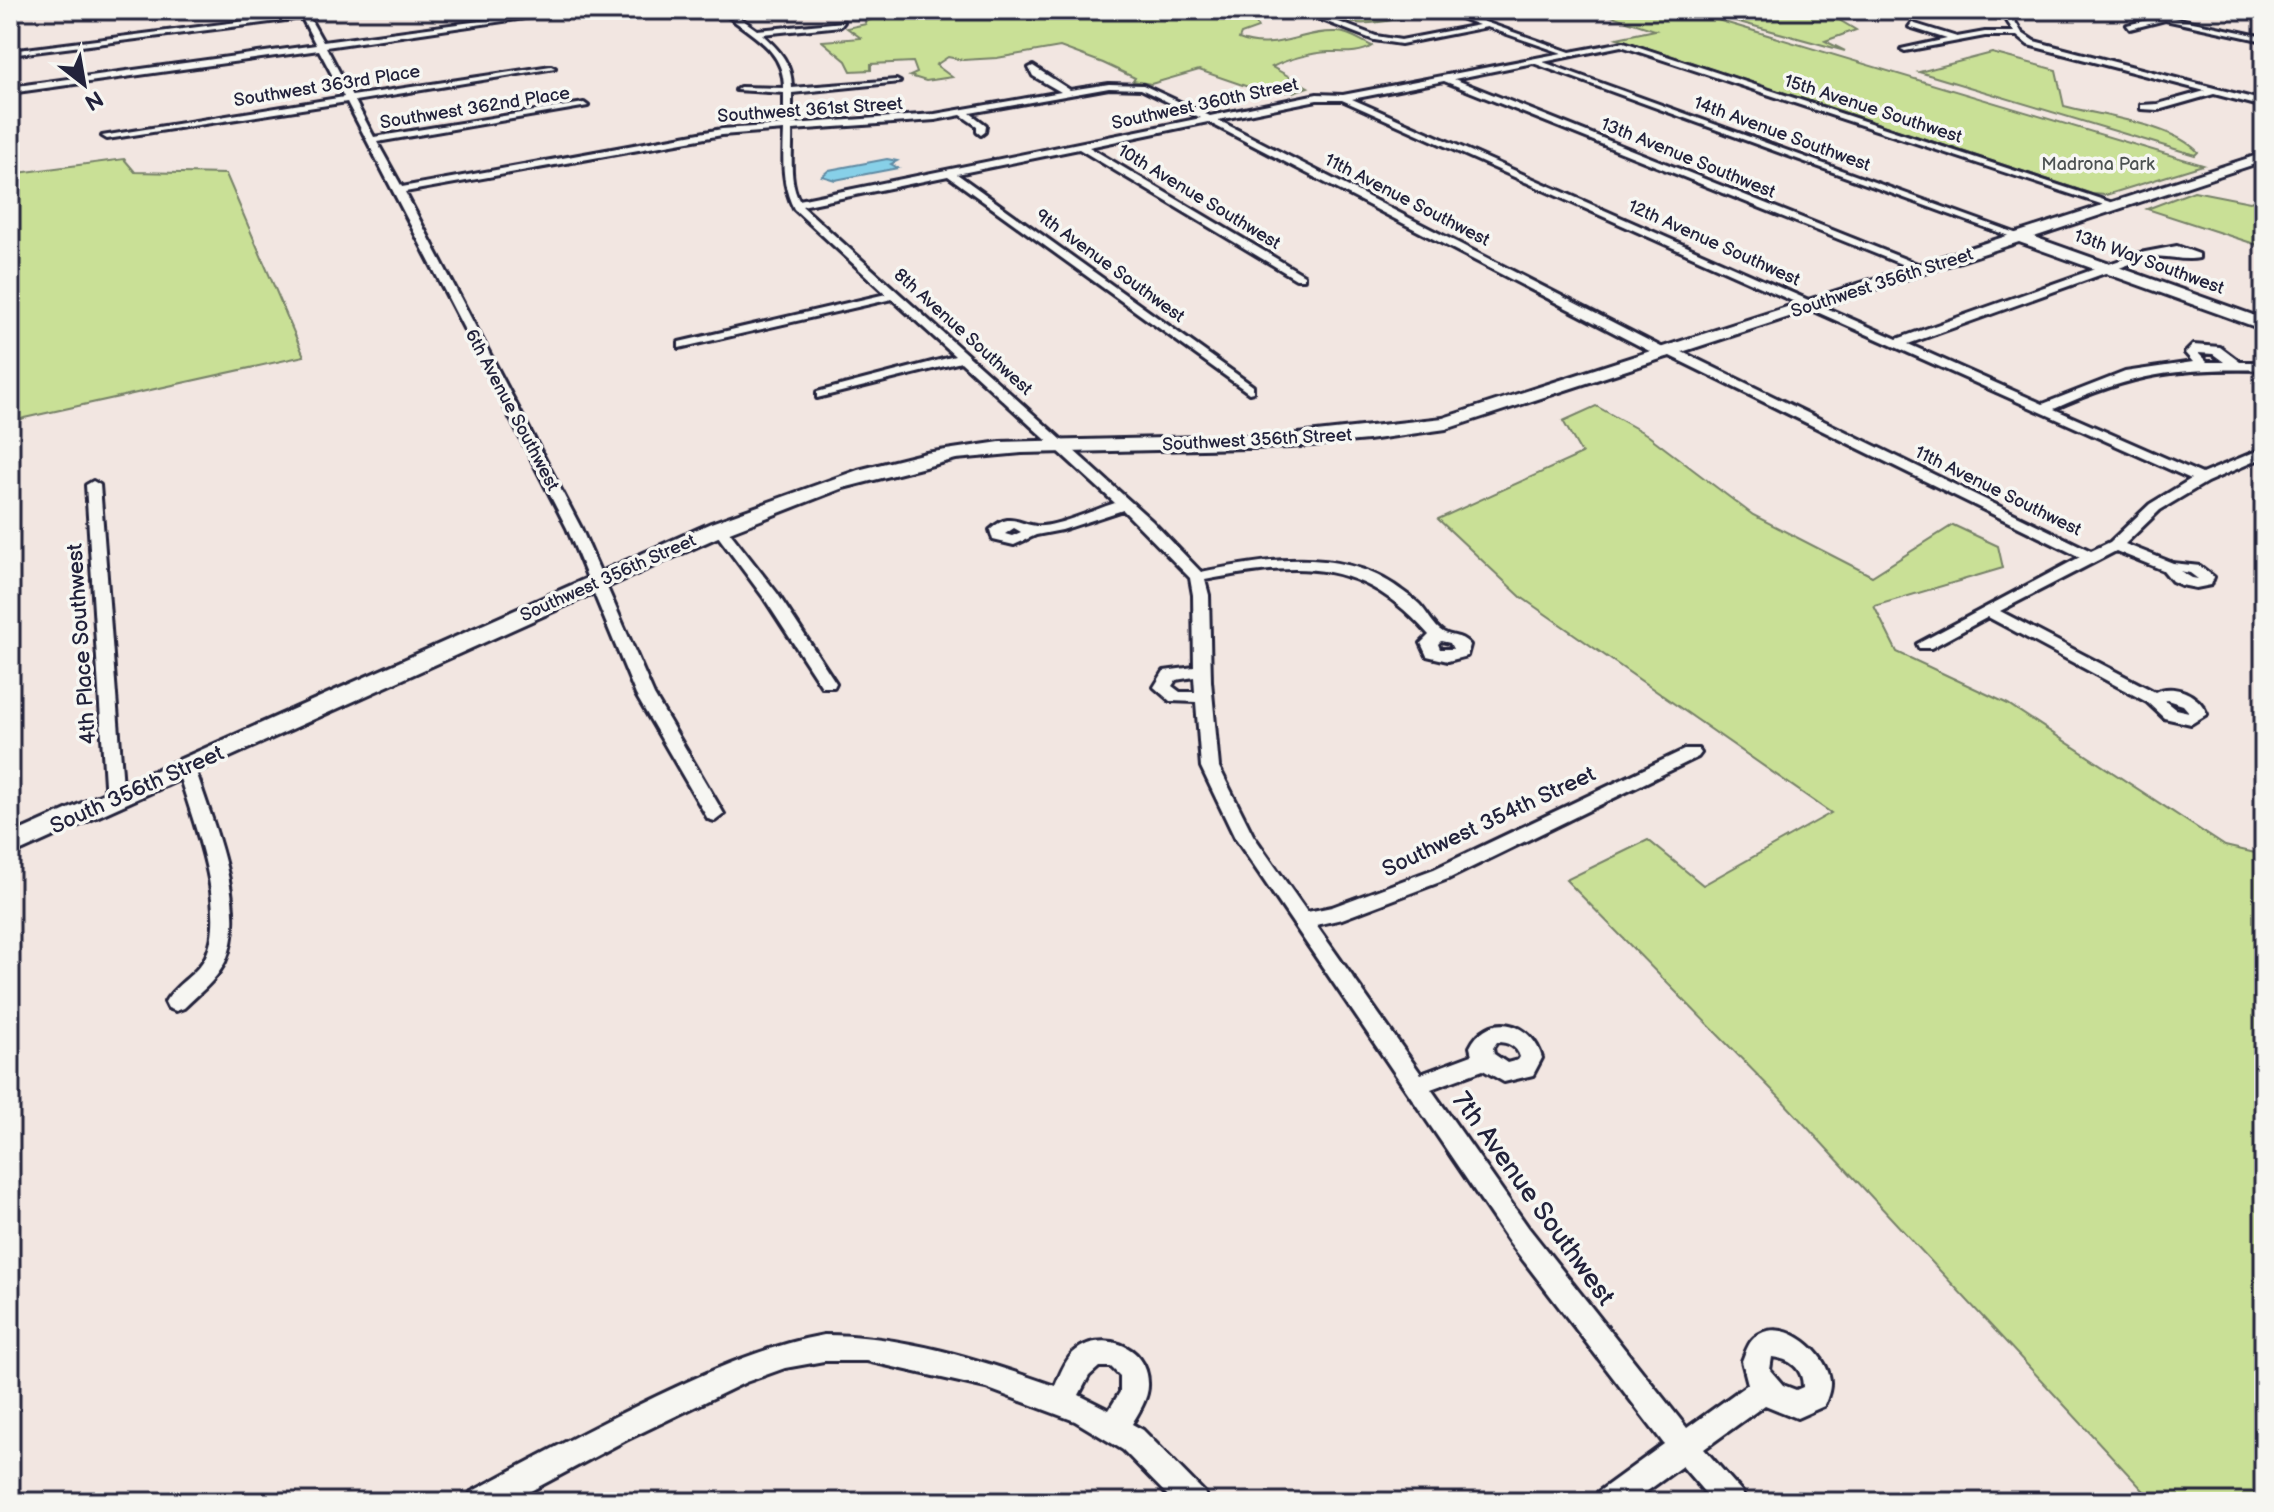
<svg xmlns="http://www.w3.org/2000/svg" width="2274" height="1512" font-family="'Balsamiq Sans',sans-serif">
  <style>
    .green { fill: #c9e096; stroke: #768168; stroke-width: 2 }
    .water { fill: #87d0e8; stroke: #5f8aa3; stroke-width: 2 }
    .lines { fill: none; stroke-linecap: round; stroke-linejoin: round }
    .street-casing { stroke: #22223b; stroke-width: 6 }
    .secondary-casing { stroke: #22223b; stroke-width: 6 }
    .street { fill: #f6f6f2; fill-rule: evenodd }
    .secondary { fill: #f6f6f2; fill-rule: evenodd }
    .labels { text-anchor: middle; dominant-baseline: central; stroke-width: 7; stroke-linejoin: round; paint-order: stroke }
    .far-street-label { font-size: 18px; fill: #22223b; stroke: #f6f6f2 }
    .far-park-label { font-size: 18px; fill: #4c5252; stroke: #f6f6f2 }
    .street-label { font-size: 22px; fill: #22223b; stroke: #f6f6f2 }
    .near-street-label { font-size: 26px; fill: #22223b; stroke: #f6f6f2 }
  </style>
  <rect width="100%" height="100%" fill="#f2e6e1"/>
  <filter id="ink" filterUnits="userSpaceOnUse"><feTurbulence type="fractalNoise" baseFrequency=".0125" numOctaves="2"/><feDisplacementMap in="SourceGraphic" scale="16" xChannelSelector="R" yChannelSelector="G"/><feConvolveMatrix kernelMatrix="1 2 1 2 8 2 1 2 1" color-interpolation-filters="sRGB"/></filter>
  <g filter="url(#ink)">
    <path class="green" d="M895,10h273l19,7 42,-7h22l7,18 -17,6 -2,5c35,14 64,-9 98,-7 12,0 24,9 35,14 -12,8 -29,6 -43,6 -18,1 -41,7 -57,15l36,20 -15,5 -33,-1 -61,-21 -48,14 -18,-3 2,-3 -32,-15 -43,-16 -63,11 -34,2 -15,-3 -12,8 16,12 -26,4 -16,-5 7,-3 -4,-11 -42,2v6l-20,1 -5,-10 -24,-20 39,-3 -14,-10 19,-4 -1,-2z
      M1310,10h96l1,7c-46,10 -54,9 -97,-7z
      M1593,10h269l-26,8 20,12 -31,11 20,10 -124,-34 -7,2 489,146 -97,30 -14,-1 -475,-156 38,-8z
      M1992,53l64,17 8,36c37,10 108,18 134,46l-3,3 -276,-83z
      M124,159l11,13 91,2 78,182 -280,62 -14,6v-254l8,3z
      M2194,191l56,11 14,-5v50l-117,-38z
      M1596,406l50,28 107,81 119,61 81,-51 45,21 5,22 -129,38 23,46 111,52 217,142 39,9v647h-110l-374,-404 -214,-218 82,-40 55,45 128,-72 -310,-216 -83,-78 144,-65 -19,-33z"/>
    <path class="water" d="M887,159l10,2 -6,3 7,4 -63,12 -13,-4 7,-6z"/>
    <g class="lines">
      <g class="street-casing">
        <path id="street" d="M297,10h8l18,32 232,-31 4,2 -233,34 26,49 199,-30 4,2 -200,33 19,36 210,-34 4,3 -211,36 25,45 320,-58 62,-4v-32l-48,-3 4,-3 44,1c0,-41 -36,-54 -64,-78h9l28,20 87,-8 -3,4 -79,8c18,17 30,29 30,54l104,-8 4,2 -108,11v31l143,-10 126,-22 -28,-16 -4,-8 4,-2 37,24 39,-6 34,1 67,31 107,-22 26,1 219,-42 -75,-26 -86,17 -27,-4 -78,-30h11l69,26 25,4 78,-15 -39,-15h11l119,42 54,-10 495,163 -9,2 -489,-161 -78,16 483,175 -9,2 -484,-176 -79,16 471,188 1,2 -5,3 -477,-191 -92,18 545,240 243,-86 37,-7 22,8v4c-20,4 -32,-5 -52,0l-239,86 135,60 82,-32 68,-10 -8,-9 8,-8 27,2 20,15h24v8c-88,-2 -129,3 -210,39l148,65 62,-26v9l-57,25 -47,28 -35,34 48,19 27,3 14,11 -3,8 -15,3 -15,-3 -9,-4 -9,-11 -47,-19 -116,60 155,81c19,-9 44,2 52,22l-16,10 -27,-6 -17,-16 -159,-85 -57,31h-12l-2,-4 163,-87 -410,-201 -9,1 -453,-235 -119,25 215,128v4h-8l-217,-130 -122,25 296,212v6l-4,1 -301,-217 -146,30 350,315 49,51c62,-12 136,-25 193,13 8,6 18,12 25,19 8,8 15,23 24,28 11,6 18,2 27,13l-3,11 -19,5 -21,-5 -6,-13 8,-8c-68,-78 -129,-73 -224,-55l4,15 2,86 8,86 34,68 54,77 25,-5 102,-38 252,-120h12l3,4 -3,4 -250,122 -106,40 -26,6 105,149 51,-19 -2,-8c18,-37 62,-26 72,11l-9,17 -29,7 -21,-12 -52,19 97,138 159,201 61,-44 -6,-23c3,-7 6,-18 12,-23 26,-23 68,10 75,37 3,11 -1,21 -5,31l-27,12 -32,-13 -61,44 38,43 4,10h-33l-31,-36 -50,36h-38l4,-10 66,-48 -154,-201 -275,-405 -34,-71 -5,-65 -26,-1 -16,-14 10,-16 30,-4 -1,-72 -3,-17 -67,-68 -61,20 -26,5 -22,10 -21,-5 -3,-10c19,-18 26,-7 46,-4 19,2 60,-17 79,-23l-154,-141 -144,36v-6l138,-36 -63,-57 -213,49v-6l207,-48 -92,-85c-13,-25 -11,-51 -10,-79l-62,5 -317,57 176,336 73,167 70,119 -9,7 -7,-2 -72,-124 -69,-167 -220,-426 -240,37 -5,-3 242,-39 -25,-47 -309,43v-6l306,-42 -14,-27 -292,37v-4l290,-37zM1109,88l32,1 60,29 -402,82c-11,-20 -6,-48 -7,-70l143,-10 26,-5 16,11v6l4,3 4,-3 1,-7 -16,-12zM1317,100h25l849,379 -41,25 -40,38 -19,9 -415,-202 -9,1 -449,-230zM2198,353l15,1 11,8h-17zM1014,528l7,4 -9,4 -7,-2zM2180,571l10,2 8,6 -6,-1zM1441,641l9,2 3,6h-13l-2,-5zM1194,677l1,15h-15l-8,-6 4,-6zM2167,700l16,5 6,7 -14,-3 -10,-8zM1497,1042c10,0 20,4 23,15l-2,3 -11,3 -13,-9 -1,-6zM1772,1357c18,2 31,11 31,30l-7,3 -13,-5 -13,-15z
          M2000,10h8l14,23 12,8 230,60v6l-50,-13 -56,16 -17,-1v-4l17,-1 47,-13 -177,-46 -11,-9h-32l-80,15 -4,-2 46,-10 -38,-12 3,-4 45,14 28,-5h29z
          M2122,10h14l128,27v4l-99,-21 -35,9 -3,-4 29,-7z
          M93,481l7,4 24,315 -9,6 -9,-6 -20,-315z
          M719,524l5,1 53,68 59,90 -2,4h-12l-58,-89 -52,-70z
          M186,762l9,6c17,54 55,140 30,194 -9,19 -27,32 -41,46l-8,3 -8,-3 -3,-6c10,-18 32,-27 41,-46 23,-48 -15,-139 -29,-188z
          M824,1335c79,0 157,25 231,51 5,-11 9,-24 18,-33 27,-25 75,-8 75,30 1,14 -9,29 -16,41l11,6 61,62 4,10h-34l-51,-52 -48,-29 -89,-33 -119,-27h-43l-39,7 -39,14 -120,58 -116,62h-43l4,-10c62,-33 123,-66 186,-96 55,-26 107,-50 167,-61zM1099,1367h12l9,9v16l-11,18 -30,-15 10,-19z"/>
      </g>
      <g class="secondary-casing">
        <path id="secondary" d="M2264,153v8l-230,76 230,82v11l-245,-88 -573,187 -78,11 -79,7 -267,6 -66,6 -113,29 -116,45 -717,323v-21l701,-312 147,-53 68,-17 74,-11 289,-7 154,-17z"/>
      </g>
      <use href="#street" class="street"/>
      <use href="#secondary" class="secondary"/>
    </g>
  </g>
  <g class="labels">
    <g class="far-street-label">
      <text transform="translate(327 86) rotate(-9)">Southwest 363rd Place</text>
      <text transform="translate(1205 104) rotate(-12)">Southwest 360th Street</text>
      <text transform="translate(475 108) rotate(-9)">Southwest 362nd Place</text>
      <text transform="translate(1873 109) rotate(18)">15th Avenue Southwest</text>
      <text transform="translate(810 110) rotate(-4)">Southwest 361st Street</text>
      <text transform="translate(1782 134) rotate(20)">14th Avenue Southwest</text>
      <text transform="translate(1688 158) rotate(22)">13th Avenue Southwest</text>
      <text transform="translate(1199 197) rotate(31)">10th Avenue Southwest</text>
      <text transform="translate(1407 200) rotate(27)">11th Avenue Southwest</text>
      <text transform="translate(1714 243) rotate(24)">12th Avenue Southwest</text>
      <text transform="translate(2149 262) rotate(20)">13th Way Southwest</text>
      <text transform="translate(1110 266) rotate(36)">9th Avenue Southwest</text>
      <text transform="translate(1882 283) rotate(-18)">Southwest 356th Street</text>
      <text transform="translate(963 332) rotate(42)">8th Avenue Southwest</text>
      <text transform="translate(512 410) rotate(62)">6th Avenue Southwest</text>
      <text transform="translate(1257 440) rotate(-3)">Southwest 356th Street</text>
      <text transform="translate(1998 491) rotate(26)">11th Avenue Southwest</text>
      <text transform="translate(608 578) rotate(-24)">Southwest 356th Street</text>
    </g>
    <g class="far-park-label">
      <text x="2098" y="164">Madrona Park</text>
    </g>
    <g class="street-label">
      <text transform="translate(82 644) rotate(-94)">4th Place Southwest</text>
      <text transform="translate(137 790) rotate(-24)">South 356th Street</text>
      <text transform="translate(1489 822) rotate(-25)">Southwest 354th Street</text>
    </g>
    <g class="near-street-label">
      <text transform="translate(1533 1199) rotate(54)">7th Avenue Southwest</text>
    </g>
  </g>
  <rect width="2274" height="1512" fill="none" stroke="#f6f6f2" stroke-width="40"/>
  <rect x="20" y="20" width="2234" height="1472" fill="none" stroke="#22223b" stroke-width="3" filter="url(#ink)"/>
  <g transform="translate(84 84) rotate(149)" stroke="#f6f6f2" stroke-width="6" paint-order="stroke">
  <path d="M0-6L14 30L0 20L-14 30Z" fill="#22223b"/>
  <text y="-12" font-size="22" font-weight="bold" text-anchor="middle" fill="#22223b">N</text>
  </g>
</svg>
